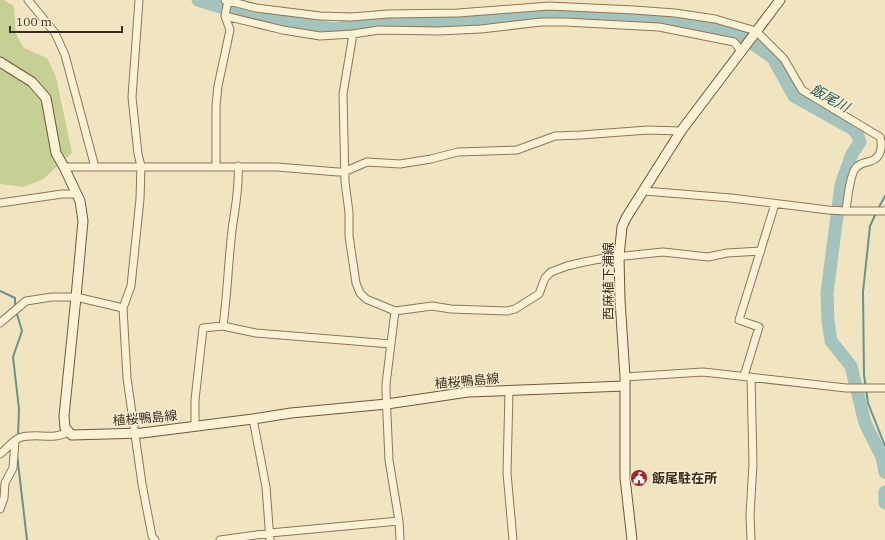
<svg xmlns="http://www.w3.org/2000/svg" width="885" height="540" font-family="'IBM Plex Serif','Noto Sans JP',serif">
  <style>
    .green { fill: #c6d094 }
    .lines { fill: none; stroke-linecap: round; stroke-linejoin: round }
    .stream { stroke: #6a928a; stroke-width: 2 }
    .river { stroke: #a4c3bc; stroke-width: 13 }
    .street-casing { stroke: #8c7657; stroke-width: 9 }
    .secondary-casing { stroke: #6e573b; stroke-width: 11 }
    .street { stroke: #fbf2d5; stroke-width: 7 }
    .secondary { stroke: #fbf2d5; stroke-width: 9 }
    .labels { text-anchor: middle; dominant-baseline: central; stroke-width: 3; stroke-linejoin: round; paint-order: stroke }
    .street-label { font-size: 13px; fill: #3b2d1d; stroke: #f8efd2 }
    .poi-label { font-size: 13px; font-weight: bold; fill: #3b2d1d; stroke: #f8efd2; text-anchor: start }
    .water-label { font-size: 14px; font-style: italic; fill: #2b5c5b; stroke: #f8efd2 }
  </style>
  <rect width="100%" height="100%" fill="#f1e5c1"/>
  <path class="green" d="M0,0h4l10,6 2,28 8,14 23,10 9,19 16,76 -30,27 -19,7 -23,-3z"/>
  <g class="lines">
    <path class="stream" d="M878,209l7,-13
      M876,213l-6,13 -7,66 1,83 4,28 17,43
      M0,291l15,7v9
      M17,314l5,17 -9,26 6,52 -1,27
      M17,454l10,86"/>
    <path class="river" d="M198,0l38,12 63,12 35,5 38,-6 62,-1 111,-7 106,6 63,7 25,6 34,24 21,38 59,33 5,7 2,6 -8,12 -11,31 -14,108 1,28 3,20 20,25 14,57 17,34 3,15
      M885,492v11"/>
    <g class="street-casing">
      <path id="street" d="M28,0l27,33 10,22 30,112
        M139,0l-7,97 6,57 3,12 -1,33 -9,87 -8,22 4,70 15,106 10,52 3,4
        M225,0l31,8 64,8 31,1 37,-3 70,-1 91,-7 85,4 41,3 40,6 41,12 28,28 18,31 78,47c3,9 1,21 -9,24 -6,2 -12,2 -16,8 -5,7 -8,33 -9,42
        M225,16l58,14 37,6 33,-2 26,-4 60,1 42,-2 60,-7h24l94,5 75,15 7,9
        M353,34l-10,60 2,88 4,30v24l7,47 4,10 6,6 29,12 37,-5 19,3 56,2 8,-2 24,-15 6,-16 6,-6 16,-6 17,-4 21,-4 58,-6 45,5 19,-4 34,-2
        M216,166v-60l2,-20 12,-56 -5,-14 3,-16
        M64,167h213l61,5 8,-1 21,-9 33,2 31,-5 27,-7 59,-2 38,-14 26,-1 67,-5 33,1
        M644,191l87,7 97,12 18,1h39
        M0,203l62,-9h15
        M395,311l-9,73v9l3,67 10,61 1,19
        M0,323l26,-22 26,-4h24l47,11
        M223,326l33,7 135,11
        M744,376l15,-49 -20,-7 36,-116
        M625,377l78,-5 143,16h39
        M509,391l-2,82 6,67
        M253,419l13,68 4,53
        M195,426v-26l8,-72 20,-2c4,-29 5,-58 8,-86 2,-25 9,-49 7,-74
        M0,454c6,-4 12,-13 19,-16 16,-6 34,3 49,-6
        M0,509l4,-11 1,-15 8,-15 2,-27
        M220,540l50,-7 129,-12
        M751,540l-1,-25 3,-51 -2,-87"/>
    </g>
    <g class="secondary-casing">
      <path id="secondary" d="M0,62l32,20 14,16 10,55 8,14 16,34 3,20 -7,76 -12,119 1,12 7,7 70,-2 111,-14 38,-6 96,-9 81,-12 157,-6
        M632,540l-7,-62v-101l-5,-77 -1,-44 3,-29 4,-9 55,-87 99,-131"/>
    </g>
    <use href="#street" class="street"/>
    <use href="#secondary" class="secondary"/>
  </g>
  <defs>
    <g id="civic-disc" transform="scale(0.9)"><circle r="9.5" fill="#a02923" stroke="#f8efd2"/><path d="M-.6-6.5H3V-4.5H.6V-3L4-1V1h2V6H-6V1h2V-1L-.6-3ZM-1.2 2.5V6h2.4V2.5Z" fill="#fff"/></g>
  </defs>
  <g fill-rule="evenodd">
    <use href="#civic-disc" x="639" y="478"/>
  </g>
  <g class="labels">
    <g class="street-label">
      <text transform="translate(608 281) rotate(-90)">西麻植下浦線</text>
      <text transform="translate(467 381) rotate(-5)">植桜鴨島線</text>
      <text transform="translate(145 418) rotate(-5)">植桜鴨島線</text>
    </g>
    <g class="poi-label">
      <text x="652" y="478">飯尾駐在所</text>
    </g>
    <g class="water-label">
      <text transform="translate(830 98) rotate(29)">飯尾川</text>
    </g>
  </g>
  <path d="M10 26v6h112v-6" fill="none" stroke="#3b2d1d" stroke-width="2"/>
  <text x="16" y="26" font-size="12" fill="#3b2d1d" stroke="#f8efd2" stroke-width="3" paint-order="stroke">100 m</text>
</svg>
